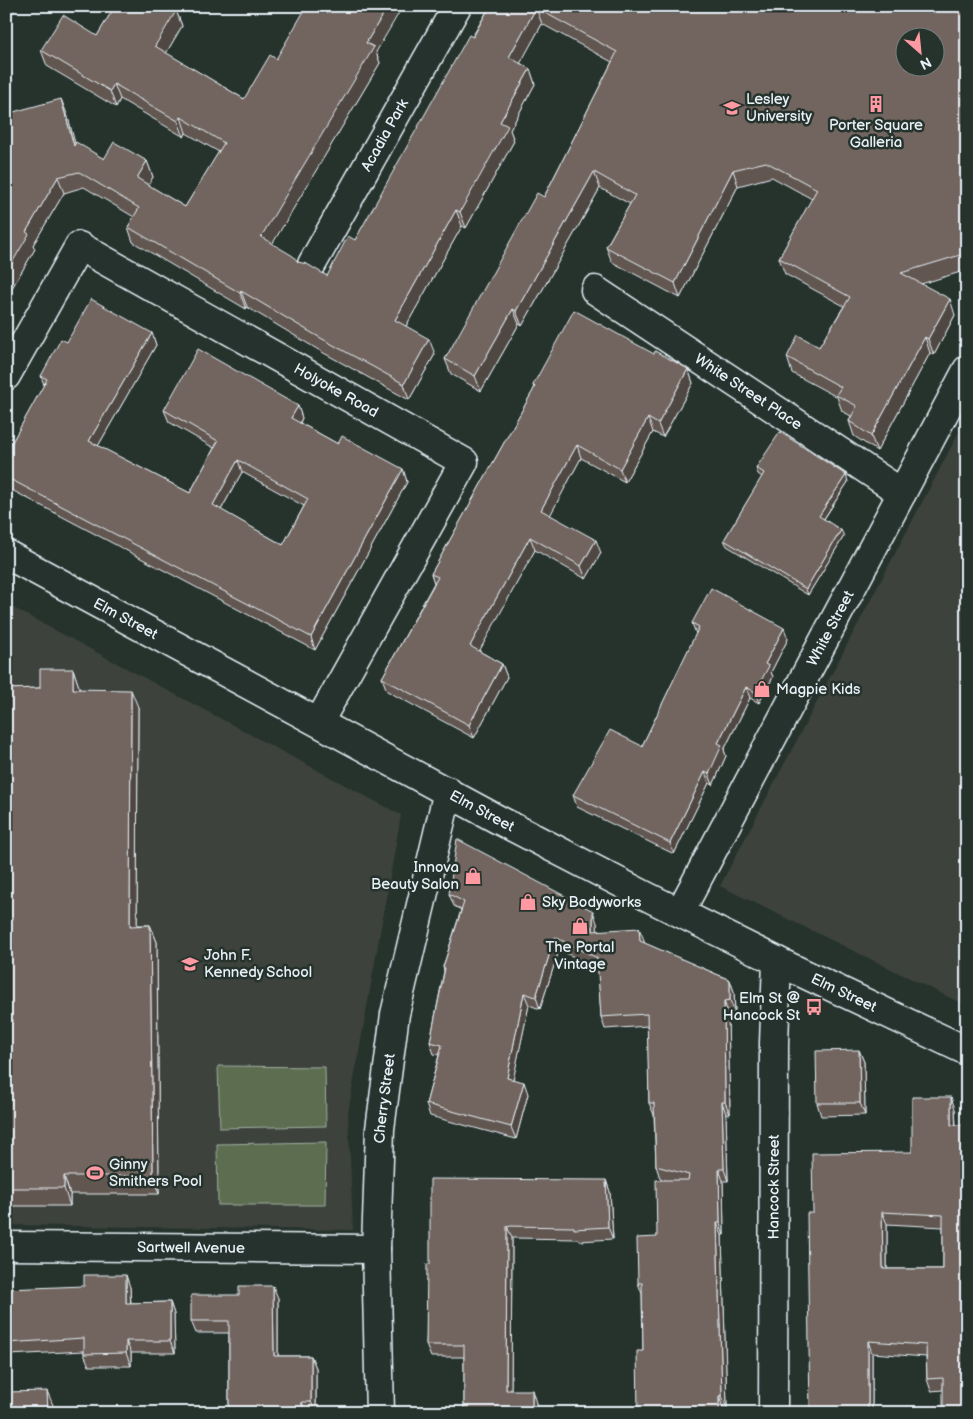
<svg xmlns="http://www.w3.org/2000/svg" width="973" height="1419" font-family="'Balsamiq Sans',sans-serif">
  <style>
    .built { fill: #3d423c }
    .grass { fill: #5d6d4f; stroke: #a2afa4 }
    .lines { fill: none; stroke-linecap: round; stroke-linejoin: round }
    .minor-casing { stroke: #e8f1f8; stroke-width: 31 }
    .major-casing { stroke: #e8f1f8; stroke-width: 31 }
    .minor { stroke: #26332d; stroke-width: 28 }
    .major { stroke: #26332d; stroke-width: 28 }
    .wall { fill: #625751; stroke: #e8f1f8; fill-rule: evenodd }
    .shaded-wall { fill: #504742; stroke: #e8f1f8 }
    .building { fill: #72655e; stroke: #e8f1f8; fill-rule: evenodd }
    .labels { text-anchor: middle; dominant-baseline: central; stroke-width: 5; stroke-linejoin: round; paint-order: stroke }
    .poi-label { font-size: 15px; fill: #e8f1f8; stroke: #26332d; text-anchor: start }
    .street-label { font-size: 15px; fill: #e8f1f8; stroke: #26332d }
  </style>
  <rect width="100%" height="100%" fill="#26332d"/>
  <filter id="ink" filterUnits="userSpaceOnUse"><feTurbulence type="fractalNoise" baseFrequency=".02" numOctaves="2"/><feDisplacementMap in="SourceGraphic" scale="10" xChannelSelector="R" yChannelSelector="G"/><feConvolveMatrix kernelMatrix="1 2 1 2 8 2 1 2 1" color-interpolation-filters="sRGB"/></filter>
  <g filter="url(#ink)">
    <path class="built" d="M967,417v589l-247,-120z
      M6,604l395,211 -53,298 5,117 -347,-5z"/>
    <path class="grass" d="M218,1066l107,1 1,59 -106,2z
      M326,1142l-1,63h-107l-1,-61z"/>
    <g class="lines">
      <g class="minor-casing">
        <g id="minor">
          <path id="s1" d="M312,264l145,-258"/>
          <path id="s2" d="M595,290l307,203"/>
          <path id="s3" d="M6,376l73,-130 385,216 -145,260"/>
          <path id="s4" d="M680,912l287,-542"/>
          <path id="s5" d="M6,1246l370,3"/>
          <path id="s6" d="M380,1413l-4,-164 4,-120 15,-115 53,-223"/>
          <path id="s7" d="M773,1413l1,-370 3,-82"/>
        </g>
      </g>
      <g class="major-casing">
        <g id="major">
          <path id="s8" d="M6,554l491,265 149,77 131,65 190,90"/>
        </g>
      </g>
      <use href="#minor" class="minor"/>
      <use href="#major" class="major"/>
    </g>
    <path class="wall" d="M115,6h66l-4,7 5,13 -16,27 78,46 32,-40 100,-7 4,11 -108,181 26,18 29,14 28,-36 135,-234 477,7v257l-46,14 34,31 -21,40 -4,-2 -53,98 -23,-15 -5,-15 2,-5 -9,-5 -5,-14 -45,-24 -5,-16 32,-10 25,-41 -59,-32 -6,-16 33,-59 -40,-22 -34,9 -58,112 -68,-36 -6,-15 24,-43 -30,-16 -78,138 -3,-2 -38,67 -30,-17 -6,-15 99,-162 68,-135 -70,-38 -22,39 10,6 5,15 -25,46 4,11 -48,87 -4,-2 -56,100 29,28 -26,46 -87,-48 -75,-45 -1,2 -113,-67 -5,-15 6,-10 -50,-30 -20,6 -31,52 2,4 -29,49 61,-184 8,30 29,15 43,2 6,16 -5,8 37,22 34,-55 -33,-19 -2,4 -64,-38 -4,8 -69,-41 -6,-16 56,-14z
      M152,333l4,12 -58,101 92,47 24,-45 -45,-26 -5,-12 134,-4 4,12 -2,5 38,21 65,25 4,13 -92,168 -309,-163v-34l38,-68 -3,-9 26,-34zM242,472l62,34 -21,39 -62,-35z
      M654,354l34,15 5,14 -30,54 -10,-5 -28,50 -44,-24 -31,57 51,38 -15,26 -51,-29 -56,101 23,13 5,13 -33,61 -87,-47 -5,-13 52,-95 -3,-9 103,-185 -1,-4z
      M756,468l90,7 2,7 -24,37 20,17 -36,59 -81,-49 -3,-6 38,-63 -4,-3z
      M692,623l96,16 -17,33 2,5 -14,26 -9,-5 -26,52 2,6 -13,29 -4,-2 -35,71 -97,-47 -4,-12 69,-49 54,-112z
      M73,669l6,18v2l59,18 -1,218h13l7,17 2,252h-89v12h-64v-517l34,-1z
      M449,894l148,29v8l47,9v3l86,37 4,12 1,21h-7l2,101h-4l2,67h-5l1,54h-2l5,173h-4v5h-85l5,-62 -1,-57 -4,-11 19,-46 8,-57 -5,-2 -4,-12 -2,-51 -5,-12 -1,-77 -43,3 -4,-12 -3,-49 -39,-18 -19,59 -11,-4 -16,74 15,15 -12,45 -86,-23 -4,-12 13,-49 -5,-1 -4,-12 14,-71 -1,-4 18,-57 -7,-4z
      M859,1050l5,12 1,53 -44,1 -4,-13z
      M955,1109l1,16 -13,265 -12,1 -4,-12 -1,-22 -54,-4v60h-62l3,-200 99,-61zM887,1224l56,3v42h-56z
      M606,1180l4,12 3,47 -34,2 -1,-2 -66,-1 -1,152 25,13v9l-72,1v-56h-33l-5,-12 4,-81z
      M130,1287l1,16 39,-1 4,12 1,39h-44v13h-42l-5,-12v-3l-75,4 -3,-8v-58z
      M278,1298v58h33l5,12v45h-87v-80h-33l-5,-12z"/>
    <path class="shaded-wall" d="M6,6h11l-11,17z
      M167,6h14l-4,7 5,13 -21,36 -6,-16z
      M388,6h15l-27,46 4,11 -113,190 -6,-16 105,-194z
      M536,8l6,16 -27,49 -6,-16z
      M530,69l5,15 -25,46 4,11 -48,87 -6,-16 40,-90z
      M7,83l6,16 -7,10v-25z
      M114,84l6,15 -4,8 -6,-16z
      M61,99l6,15 13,47 -6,-15z
      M181,117l5,16 -2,4 -6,-16z
      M147,161l6,16 -10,17 -6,-16z
      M733,170l5,16 -58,112 -5,-15z
      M594,172l6,16 -78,138 -6,-15z
      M58,177l6,16 -31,52 2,4 -29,49v-25l20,-41z
      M456,210l6,16 -61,109 -6,-15z
      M241,291l6,16 -1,2 -6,-16z
      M950,299l5,16 -21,40 -6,-16z
      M513,309l6,15 -38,67 -6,-15z
      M152,333l4,12 -62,108 -5,-12z
      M925,337l5,16 -53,98 -6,-15z
      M429,339l6,15 -26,46 -5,-16z
      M688,369l5,14 -30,54 -5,-13z
      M298,406l4,12 -6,12 -5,-12z
      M648,418l5,14 -28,50 -5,-13z
      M577,445l4,13 -35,65 -5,-13z
      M238,460l4,12 -25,45 -4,-12z
      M403,469l4,13 -92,168 -4,-13z
      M846,475l2,7 -27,41 -2,-7z
      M841,530l3,6 -36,59 -2,-6z
      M530,537l5,13 -60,109 -5,-13z
      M596,540l5,13 -15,26 -5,-13z
      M784,628l4,11 -17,33 2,5 -14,26 -4,-11 10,-28z
      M502,664l5,13 -33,61 -5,-13z
      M73,669l6,18v20l-6,-18z
      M746,687l4,11 -26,52 2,6 -13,29 -4,-11 9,-31z
      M131,690l7,17 -1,236 -7,-17z
      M705,772l4,11 -35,71 -4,-11z
      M593,911l4,12 1,20 -5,-12z
      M150,925l7,17 2,252 -6,-18z
      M639,928l5,12v13l-4,-12z
      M555,937l4,13 -19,59 -4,-12z
      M730,980l4,12 1,21 -5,-13z
      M524,993l5,12 -18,85 -4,-12z
      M724,1001l4,12 2,101 -5,-12z
      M859,1050l5,12 1,53 -5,-12z
      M524,1082l4,12 -12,45 -5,-12z
      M951,1097l4,12 1,28 -5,-12z
      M722,1102l4,12 2,67 -4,-12z
      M719,1169l4,12 1,54 -4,-12z
      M64,1176l6,18v12l-6,-18z
      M606,1180l4,12 3,47 -5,-12z
      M882,1212l5,12v57l-4,-12z
      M717,1223l5,12 5,173 -5,-12z
      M507,1226l5,12 -1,164 -5,-12z
      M126,1275l4,12 1,28 -5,-12z
      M273,1286l5,12v71l-4,-13z
      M170,1302l4,12 1,39 -5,-12z
      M126,1341l5,12v13l-5,-13z
      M868,1341l4,12v60h-4z
      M311,1356l5,12v45l-5,-11z
      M532,1390l4,13v10h-4z
      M47,1391l6,14v8h-5z
      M719,1396l4,12v5h-4z
      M302,1402l4,11h-4z"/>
    <path class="building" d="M115,6h53l8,5 -21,35 89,53 26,-44 6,4 31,-53h81l-22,37 8,4 -113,190 32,19 5,6 9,2 20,12 21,-40 7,4 114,-205 4,2 17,-31h459l18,7v240l-66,20 49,26 -22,40 -3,-2 -54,99 -22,-15 8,-15 -21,-11 5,-8 -54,-30 11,-22 21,12 31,-50 -71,-39 38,-69 -51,-27 -33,8 -58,113 -69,-36 29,-52 -41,-23 -78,139 -3,-2 -38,67 -30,-17 92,-166 7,4 73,-145 -81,-44 -27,49 21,12 -30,53 8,4 -48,86 -4,-2 -61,110 34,19 -25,45 -87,-48 -76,-45 -1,2 -112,-66 11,-19 -60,-36 -21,5 -32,55 3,2 -23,39v-159l55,-15 13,47 2,-4 28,17 10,-17 33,19 -10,17 48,29 39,-64 -43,-26 -3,4 -64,-37 -4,7 -69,-41 22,-35 34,21zM906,38h30v30h-30z
      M91,299l61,34 -63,108 101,52 28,-52 -54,-31 34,-61 100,57 -7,12 47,26 4,-8 61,33 -92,168 -305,-160v-24l41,-74 -6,-3 20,-37 6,3zM238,460l70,39 -25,46 -70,-40z
      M574,310l80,44 1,-3 33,18 -30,55 -10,-6 -28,51 -43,-24 -36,65 55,30 -15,26 -51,-29 -60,109 32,18 -33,61 -87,-47 56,-101 -7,-3 104,-187 -2,-2z
      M780,432l66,43 -27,41 22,14 -35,59 -82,-49 40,-67 -8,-5z
      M711,588l73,40 -19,36 4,2 -14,26 -9,-5 -28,56 4,2 -13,29 -4,-2 -35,71 -97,-48 37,-65 32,16 57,-119 -7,-4z
      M40,669h33v20l58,1 -1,236 20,-1 3,251h-89v12h-58v-499l34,-1z
      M457,839l136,72v20l46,-3 1,13 90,39v20l-6,1 1,101h-3l2,67h-5l1,54h-3l5,173h-3v17h-81l-1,-62h6l-1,-68h-4l-1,-45 20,-1 -1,-57h32l1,-5 -33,-9 -2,-63h-5l-2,-89 -46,3 -4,-59 -42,-21 -19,60 -12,-4 -17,85 17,4 -13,45 -85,-23 16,-59 -12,-3 15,-74 -2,-1 21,-65 -15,-8z
      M859,1050l1,53h-43l-1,-52z
      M912,1097h39v28h16v288h-24v-35l-16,1 -1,-34 -58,-4v72h-58l-3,-200h6l-1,-60 100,-1zM882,1212l61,3v54h-60z
      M430,1179l176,1 2,47 -34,2v-2l-67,-1 -1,164h26v22l18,1h-86v-68h-38l1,-81h3z
      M84,1275h42v28l44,-1v39h-44v12l-42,1v-16l-78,5v-54l78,-3z
      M239,1286h34l1,70h37v46h-9v11h-73v-92h-38v-26h48z
      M47,1391l1,22h-42v-21z"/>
  </g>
  <defs>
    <g id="building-bare" transform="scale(1.35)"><path d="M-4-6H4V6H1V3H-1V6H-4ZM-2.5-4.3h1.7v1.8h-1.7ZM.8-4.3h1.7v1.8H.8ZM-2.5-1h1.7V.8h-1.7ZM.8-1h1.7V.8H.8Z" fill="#ff9aa2" stroke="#26332d" stroke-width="2.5" paint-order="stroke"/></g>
    <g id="university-bare" transform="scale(1.35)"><path d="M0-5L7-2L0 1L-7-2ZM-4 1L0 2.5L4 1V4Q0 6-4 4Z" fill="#ff9aa2" stroke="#26332d" stroke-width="2.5" paint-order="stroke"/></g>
    <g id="shop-bare" transform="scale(1.35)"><path d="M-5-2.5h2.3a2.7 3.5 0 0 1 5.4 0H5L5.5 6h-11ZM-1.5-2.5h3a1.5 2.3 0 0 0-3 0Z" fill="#ff9aa2" stroke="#26332d" stroke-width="2.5" paint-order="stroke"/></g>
    <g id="school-bare" transform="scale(1.35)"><path d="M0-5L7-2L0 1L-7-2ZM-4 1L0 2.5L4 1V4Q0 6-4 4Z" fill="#ff9aa2" stroke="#26332d" stroke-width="2.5" paint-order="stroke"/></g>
    <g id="bus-bare" transform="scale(1.35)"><path d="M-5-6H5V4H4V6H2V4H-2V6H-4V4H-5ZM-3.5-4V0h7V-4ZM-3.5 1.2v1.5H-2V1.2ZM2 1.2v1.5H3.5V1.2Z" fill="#ff9aa2" stroke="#26332d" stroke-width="2.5" paint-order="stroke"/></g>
    <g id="stadium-bare" transform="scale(1.35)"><path d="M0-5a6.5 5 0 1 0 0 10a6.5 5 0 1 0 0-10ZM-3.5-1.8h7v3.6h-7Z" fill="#ff9aa2" stroke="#26332d" stroke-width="2.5" paint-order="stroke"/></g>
  </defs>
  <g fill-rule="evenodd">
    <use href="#building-bare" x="876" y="104"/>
    <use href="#university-bare" x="732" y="108"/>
    <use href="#shop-bare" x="762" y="689"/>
    <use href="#shop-bare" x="473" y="876"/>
    <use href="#shop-bare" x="528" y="902"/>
    <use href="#shop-bare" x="580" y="926"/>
    <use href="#school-bare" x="190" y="964"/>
    <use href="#bus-bare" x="814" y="1007"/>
    <use href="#stadium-bare" x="95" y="1173"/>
  </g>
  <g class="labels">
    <g class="poi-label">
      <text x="746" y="99">Lesley<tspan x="746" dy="17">University</tspan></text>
      <text x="876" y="125" text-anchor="middle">Porter Square<tspan x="876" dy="17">Galleria</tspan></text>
      <text x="776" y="689">Magpie Kids</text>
      <text x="459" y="867" text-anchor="end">Innova<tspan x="459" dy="17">Beauty Salon</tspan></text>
      <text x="542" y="902">Sky Bodyworks</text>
      <text x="580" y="947" text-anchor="middle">The Portal<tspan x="580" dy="17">Vintage</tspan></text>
      <text x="204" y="955">John F.<tspan x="204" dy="17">Kennedy School</tspan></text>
      <text x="800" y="998" text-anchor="end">Elm St @<tspan x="800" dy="17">Hancock St</tspan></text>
      <text x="109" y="1164">Ginny<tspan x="109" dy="17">Smithers Pool</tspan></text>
    </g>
    <g class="street-label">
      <text stroke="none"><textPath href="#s1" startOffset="148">Acadia Park</textPath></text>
      <text stroke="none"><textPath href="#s3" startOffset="444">Holyoke Road</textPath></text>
      <text stroke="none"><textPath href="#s2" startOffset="184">White Street Place</textPath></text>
      <text stroke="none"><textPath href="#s8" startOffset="136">Elm Street</textPath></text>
      <text stroke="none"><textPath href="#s4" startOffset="321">White Street</textPath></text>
      <text stroke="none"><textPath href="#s8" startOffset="541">Elm Street</textPath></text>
      <text stroke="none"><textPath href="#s8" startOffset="946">Elm Street</textPath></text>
      <text stroke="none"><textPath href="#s6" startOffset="315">Cherry Street</textPath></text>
      <text stroke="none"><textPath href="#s7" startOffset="226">Hancock Street</textPath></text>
      <text stroke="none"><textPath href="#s5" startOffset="185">Sartwell Avenue</textPath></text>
    </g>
  </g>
  <rect width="973" height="1419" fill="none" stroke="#26332d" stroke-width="25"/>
  <rect x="12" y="12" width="948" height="1394" fill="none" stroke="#e8f1f8" stroke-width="2" filter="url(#ink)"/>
  <g transform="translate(920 52) rotate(153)"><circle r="24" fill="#26332d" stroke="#747f7e"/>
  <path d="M0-4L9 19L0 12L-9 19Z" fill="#ff9aa2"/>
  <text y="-8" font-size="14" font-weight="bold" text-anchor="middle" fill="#e8f1f8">N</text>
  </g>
</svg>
